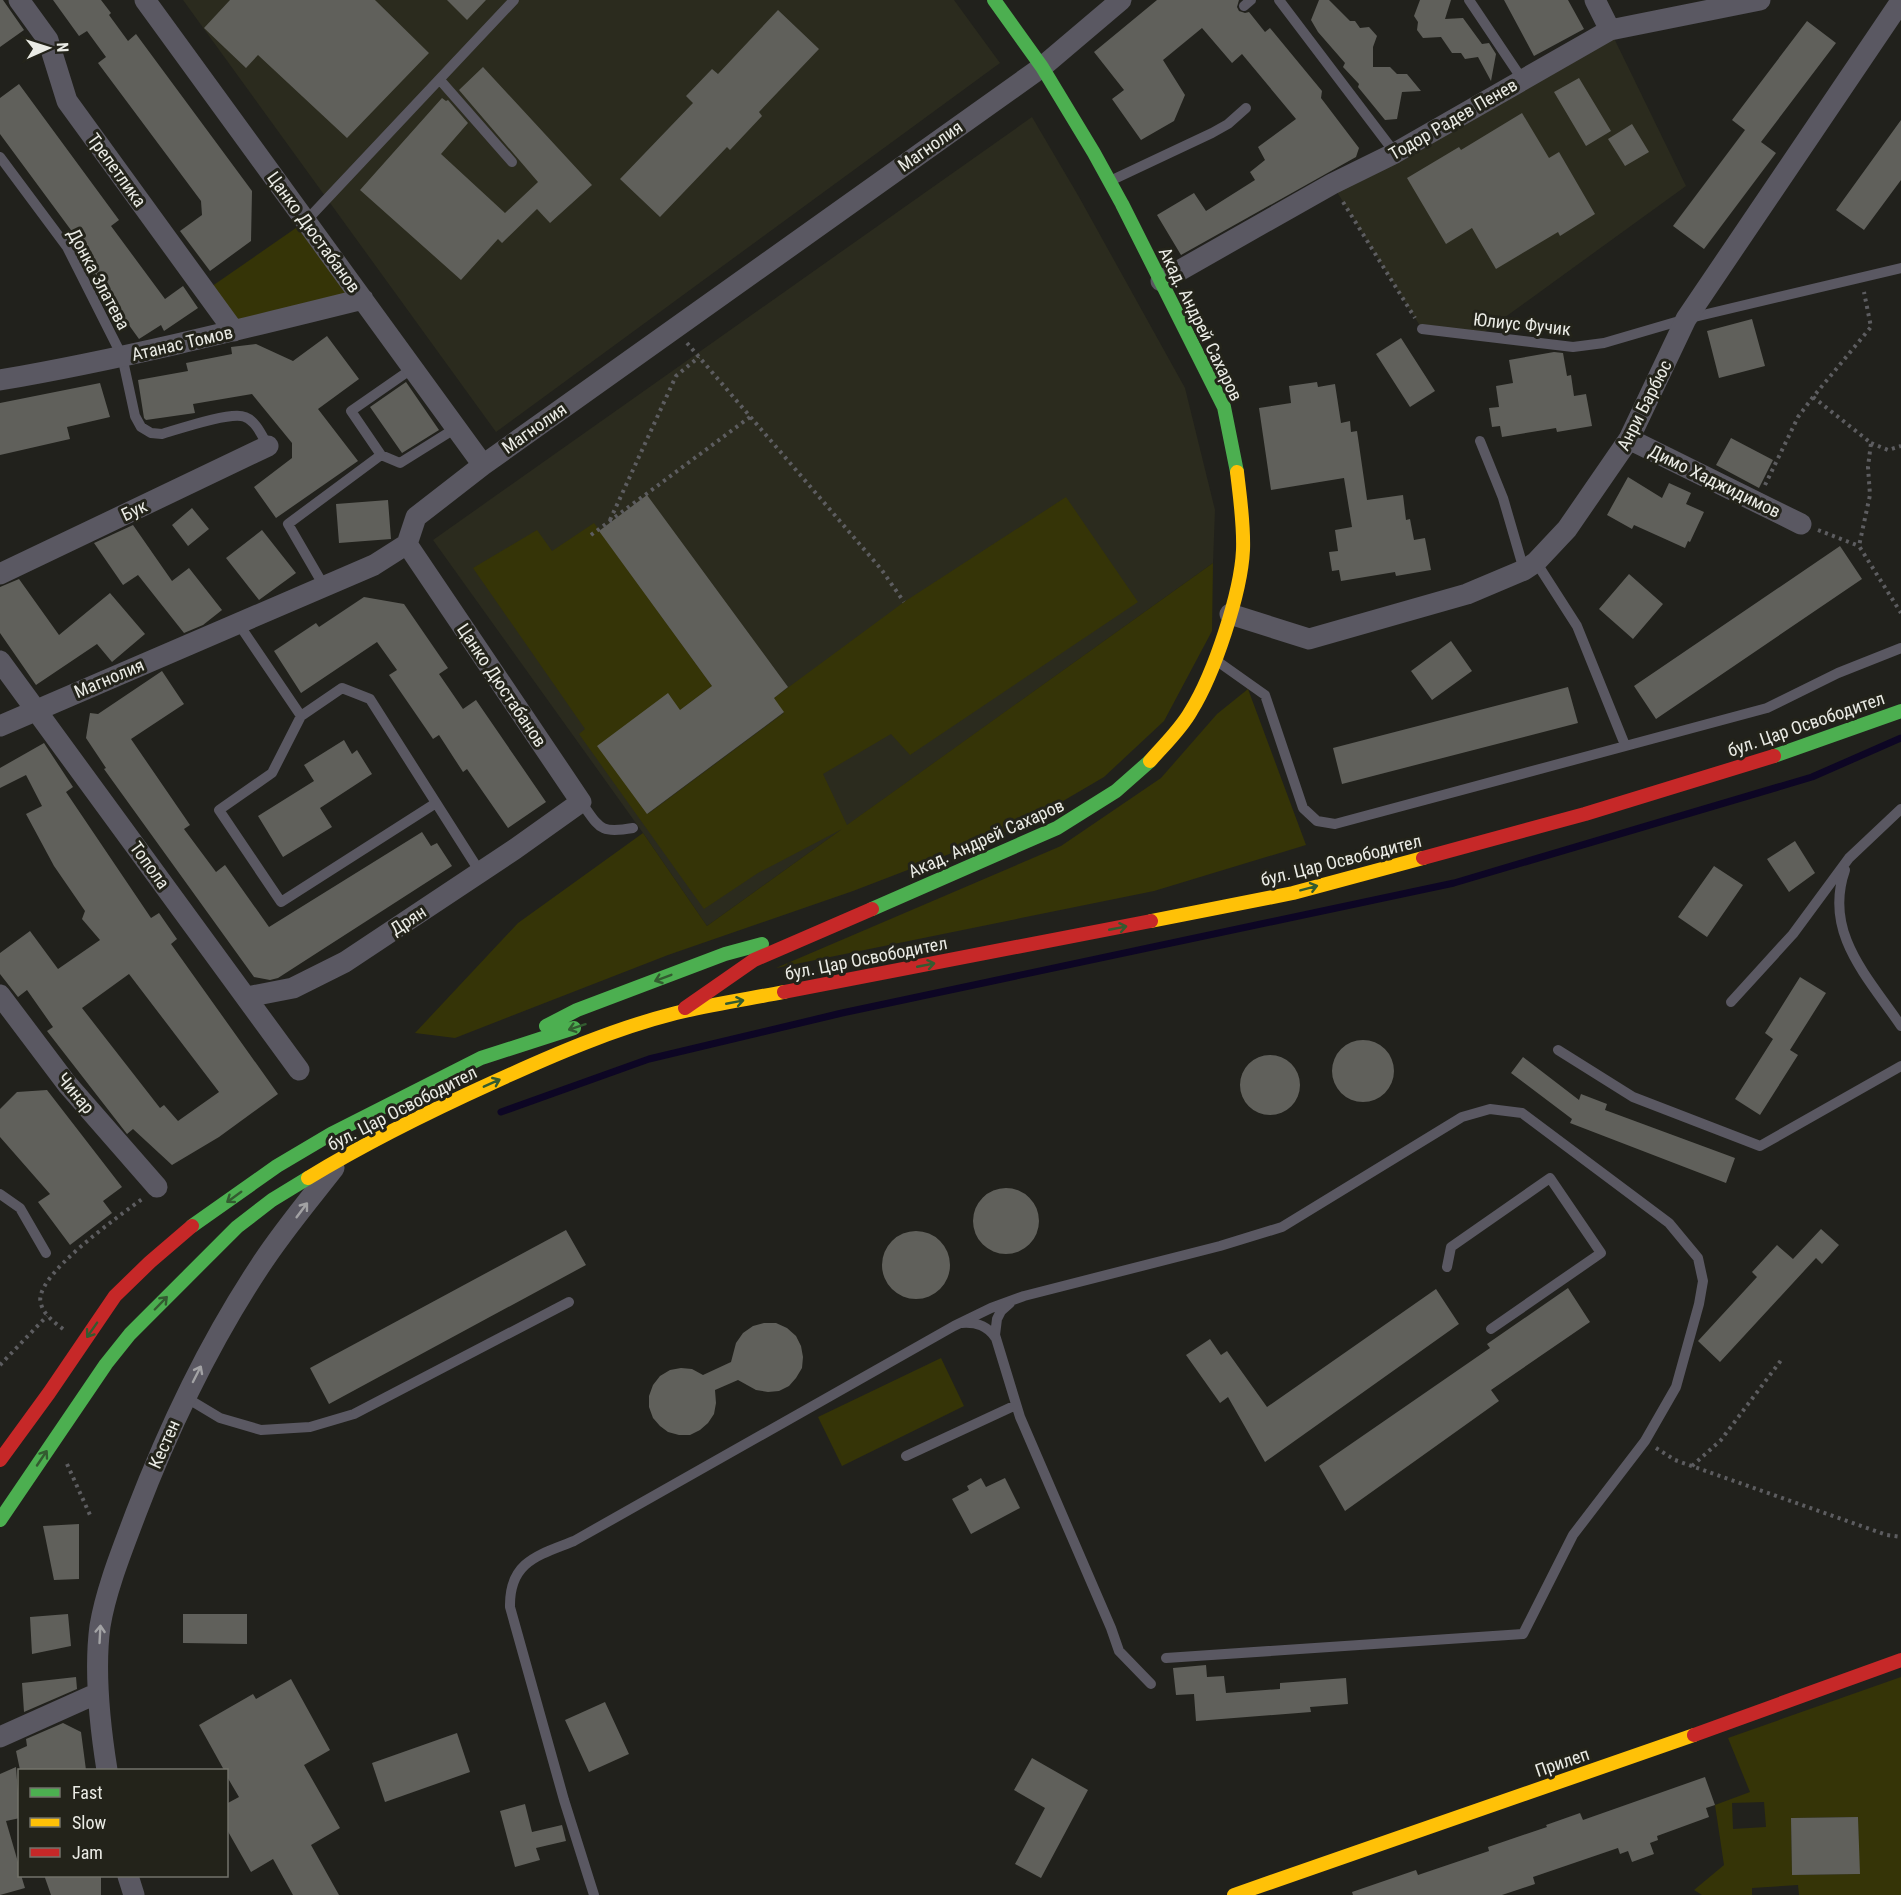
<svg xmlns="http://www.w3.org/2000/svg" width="1901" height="1895" font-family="'Roboto Condensed',sans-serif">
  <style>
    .built { fill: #2b2b1e }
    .green { fill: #353407; fill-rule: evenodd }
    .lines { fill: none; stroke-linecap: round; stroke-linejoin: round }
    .stream { stroke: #0d0624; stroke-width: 7 }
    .building { fill: #60605b; fill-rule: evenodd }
    .path { stroke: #5d5d60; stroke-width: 4; stroke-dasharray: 3 4.5; stroke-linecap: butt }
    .lane { stroke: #5a5862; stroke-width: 10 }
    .street { stroke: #5a5862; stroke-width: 21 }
    .fast { stroke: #4caf50; stroke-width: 14 }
    .slow { stroke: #ffc107; stroke-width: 14 }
    .jam { stroke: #c62828; stroke-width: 14 }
    .oneway { stroke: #335b30 }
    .oneway2 { stroke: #a2a2a4 }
    .labels { text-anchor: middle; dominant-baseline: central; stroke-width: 6; stroke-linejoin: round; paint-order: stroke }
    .street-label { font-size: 18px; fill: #eaebe5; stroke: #23231a }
  </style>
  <rect width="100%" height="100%" fill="#21211c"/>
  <path class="built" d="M183,0h771l46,63 -504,369z
    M1610,30l76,156 -207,150 -57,-7 -90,-145z
    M1032,117l47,80 106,191 30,122 -2,53 -506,363 -64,-93 -210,-293z"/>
  <path class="green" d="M306,221l57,78 -129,32 -29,-40z
    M1066,497l72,105 -228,153 -19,-21 -68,40 24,51 366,-262 -1,68 -48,90 -60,56 -87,51 -164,63 -185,64 -213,83 -40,-5 103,-110 125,-90 64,93 135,-97 -84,44 -54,36 -125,-175 6,-5 -112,-161 64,-38 15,21 42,-28 118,163 -32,24 -32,104 136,-101 -10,-15 130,-96z
    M1248,689l58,156 -152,46 -378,77 285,-122 100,-68 56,-64z
    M941,1358l23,48 -122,60 -24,-49z
    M1901,1677v218h-102l-1,-10 -46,3v7h-50l-8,-5 30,-25 -9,-60 35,-13 -22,-54zM1764,1802l2,25 -33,2 -1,-26zM1858,1817l1,57 -67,1 -1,-57z"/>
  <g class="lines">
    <path class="stream" d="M501,1112l148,-53 193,-46 612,-130 358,-106 89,-39"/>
  </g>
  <path class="building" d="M0,0h3l21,30 -24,17z
    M53,0h48l10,13 -2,2 19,26 8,-7 116,157 -1,50 -41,30 -30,-40 22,-16 -1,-14 -103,-138 8,-6 -19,-26 -8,5z
    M230,0h145l54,53 -82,85 -89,-83 -12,13 -42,-40z
    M447,0h39l-19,20z
    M1157,0h82l-2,7 2,4 6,2 4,-1 16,20 5,-4 52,63 -1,7 38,50 -3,9 -175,98 -24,-40 37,-22 12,18 49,-31 -5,-8 15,-12 -7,-13 38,-28 -54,-65 -10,9 -30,-35 -39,32 22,35 -11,26 -33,19 -29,-41 12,-9 -30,-38z
    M1319,0h10l21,21h5l5,7 9,-1 8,9 -4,11v20h17l7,7h10l14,17 -19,1 -5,27 -12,1 -27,-33 1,-3 -16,-17 2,-4 -27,-31 -7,-12z
    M1420,0h31l-6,19 18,-1 19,26 7,-1 7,11 -5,27 -13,-24 -13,2 -4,-6h-9l-11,-16 -18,1 -6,-8 1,-8 -4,-6z
    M1504,0h64l16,29 -50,27z
    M778,10l41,39 -60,63 3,4 -32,34 -3,-3 -67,70 -40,-38 73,-76 -7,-7 26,-27 6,5z
    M1807,21l29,22 -75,99 15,11 -72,96 -31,-23 72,-96 -13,-10z
    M483,67l109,118 -42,38 -13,-14 -35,34 -4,-4 -37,41 -101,-90 82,-92 4,3 2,-1 20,23 -27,31 64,59 33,-31 -79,-92z
    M1579,78l32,53 -25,15 -32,-54z
    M19,84l100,136 -8,6 54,73 18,-13 15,22 -34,23 -3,-6 -22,14 -57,-79 -6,-11 6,-4 -82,-111v-36z
    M1522,113l27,45 10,-6 36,62 -35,22 -2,-4 -62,37 -24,-41 -26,16 -39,-66 52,-31 2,3z
    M1901,120v60l-37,50 -28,-20z
    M1632,124l17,28 -24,14 -17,-27z
    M1752,319l13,47 -46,12 -12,-47z
    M327,336l32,43 -41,30 40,52 -82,57 -22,-31 38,-29v-15l-40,-49 -59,10 2,9 -49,7 -2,-2 -6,-38 50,-9 -2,-8 46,-9 -1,-7 25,-3 37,17z
    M1401,338l34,53 -25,16 -34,-53z
    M1554,352l9,1 4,23 4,-1 3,21 12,-2 6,32 -35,6 -1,-4 -54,9 -2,-11 -8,1 -3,-19 10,-1 -3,-21 17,-3 -4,-23z
    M406,382l33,48 -37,23 -32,-46z
    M1317,382l1,5 17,-3 6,39 9,-2 1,11 6,-1 10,69 36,-5 3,25 4,-1 4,21 11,-2 6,32 -35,6 -1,-4 -54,9 -2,-11 -7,1 -3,-19 9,-1 -3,-21 17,-3 -8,-49 -73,12 -12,-82 32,-5 -2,-17z
    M100,383l10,34 -43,10 3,12 -70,16v-52z
    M1731,438l42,22 -14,28 -43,-23z
    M1628,477l34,21 7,-15 22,10 -5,11 18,8 -14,30 -2,-1 -3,7 -51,-23 -2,4 -25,-14z
    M647,495l141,192 -14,11 10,14 -137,102 -50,-68 71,-53 12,17 32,-24 -113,-155z
    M388,500l3,39 -52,4 -3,-39z
    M192,508l17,21 -21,17 -16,-21z
    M133,525l39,56 17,-13 33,42 -19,15 -19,8 -46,-58 -15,10 -29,-42z
    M262,530l34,43 -37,27 -33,-42z
    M1840,546l22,33 -206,140 -22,-33z
    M1629,574l34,30 -30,35 -34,-30z
    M19,579l40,56 51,-42 35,41 -33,28 -15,-18 -61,41 -36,-52v-46z
    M364,597l40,7 44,64 -9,6 24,35 13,-9 70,102 -38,26 -41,-59 -4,3 -24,-37 -6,4 -44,-64 8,-5 -20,-28 -76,51 -27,-42 42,-28 3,4z
    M1451,641l21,30 -40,29 -21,-29z
    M162,671l22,33 -53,35 59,86 -6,4 32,43 9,-7 44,62 153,-95 9,14 6,-3 15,23 -174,112 -8,2 -16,-3 -150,-208 2,-1 -20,-30 4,-25 8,1z
    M1568,687l10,36 -236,61 -9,-36z
    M344,740l8,14 5,-4 15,24 -52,34 12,19 -49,30 -25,-41 56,-35 -10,-16z
    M44,743l29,44 -7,5 85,126 8,-5 18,26 -6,5 107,150 -59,43 -47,28 -39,-36 -6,5 -80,-103 6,-4 -26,-37 -9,7 -18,-23v-21l30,-22 28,38 42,-29 -18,-21 3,-8 -31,-45 -28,-52 16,-8 -16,-31 -26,13v-20zM129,974l90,118 -41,29 -14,-16 -4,3 -78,-100z
    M1795,841l20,32 -26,19 -22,-33z
    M1714,866l29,19 -36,52 -29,-20z
    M1800,977l26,16 -36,57 8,5 -38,60 -25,-16 38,-60 -8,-6z
    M1332 1071a31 31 0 1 1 62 0a31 31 0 1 1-62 0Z
    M1240 1085a30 30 0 1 1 60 0a30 30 0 1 1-60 0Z
    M1523,1057l56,43 2,-6 26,10 -2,6 130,48 -9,25 -156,-60 2,-4 -61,-46z
    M47,1090l75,97 -19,14 9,12 -42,32 -32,-43 12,-8 -50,-57v-28l17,-17z
    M973 1221a33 33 0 1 1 66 0a33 33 0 1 1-66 0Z
    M1821,1229l18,16 -17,19 -6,-6 -96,104 -22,-21 59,-64 -5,-5 25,-27 16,14z
    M566,1230l20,35 -257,139 -19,-36z
    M882 1265a34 34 0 1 1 68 0a34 34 0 1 1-68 0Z
    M1568,1288l22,34 -99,68 8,11 -154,110 -26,-45 171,-118 -3,-4z
    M1436,1289l23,35 -194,138 -37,-65 -8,6 -34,-48 24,-16 11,16 6,-4 40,56z
    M764,1323h12l11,5 9,8 5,10 2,11 -1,11 -6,10 -7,8 -10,5 -11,1 -12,-2 -18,-10 -23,10 1,13 -2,11 -6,9 -8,7 -10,5h-11l-11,-3 -8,-6 -7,-8 -4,-11v-11l4,-11 7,-9 10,-6 11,-2 11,1 11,6 28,-13 5,-19 7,-10 10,-7z
    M981,1478l5,9 19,-9 15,30 -49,26 -19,-35 17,-9 -2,-4z
    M79,1524v55l-25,1 -11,-54z
    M68,1614l3,32 -39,8 -2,-37z
    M183,1614h64v30l-64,-1z
    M1206,1665l1,12 17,-1 2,17 54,-4v-6l66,-5 2,26 -38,3 1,5 -115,9 -2,-27 -18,1 -3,-27z
    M76,1677l1,12 -53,23 -2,-29z
    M291,1679l39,71 -26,15 36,63 -29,17 28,50h-46l-20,-36 -22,13 -25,-44v-24l13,-7 -13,-22v-5h-2l-25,-45 54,-31 3,5z
    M605,1702l24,52 -40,18 -24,-52z
    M63,1723l18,9 5,38h-66l-4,-19 11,-5 -1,-7z
    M457,1733l13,39 -85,30 -13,-39z
    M1032,1758l56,32 -47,88 -26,-14 30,-56 -31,-18z
    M16,1767l4,51 -14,3 14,48v6h1l4,13 -25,7v-121z
    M1705,1777l10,28 -9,3 3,9 -52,19 1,4 -8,3 4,11 -22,8 -4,-11 -8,3 -2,-6 -85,29 2,7 -33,11h-149l-1,-3 64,-22 2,5 71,-24 -1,-4 59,-20 -1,-2 34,-12 3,7z
    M525,1804l7,28 30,-7 4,16 -30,7 4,12 -25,7 -15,-56z
    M1858,1817l2,57 -68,1 -1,-57z
    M44,1875h57v20h-50z"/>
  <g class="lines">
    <path class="path" d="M1343,202l72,116
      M687,343l194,226 23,33
      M1813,397l58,46 -3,24 2,28 -11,51 42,67
      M1871,443l17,7 13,-4
      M1765,485l33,-68 15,-20 58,-70 -7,-35
      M610,520l66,-144 23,-19
      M1818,530l41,16
      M591,535l159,-118
      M63,1329c-9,-7 -19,-14 -22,-25 -10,-27 80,-89 101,-105
      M0,1365l47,-49
      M1656,1448l19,12 212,75 14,2
      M67,1464l23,51
      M1692,1466l29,-26 61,-81"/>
    <path class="lane" d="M1279,0l116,153
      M1469,0l53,79
      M1244,6l7,-6
      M440,80l72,82
      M0,157l67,90 55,109 13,60 6,11 10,6 11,1c17,-5 69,-23 83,-17 11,4 17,19 23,29
      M1110,181l102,-48 16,-9 18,-16
      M306,221l208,-221
      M1422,329l151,18 31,-4 82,-24 215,-51
      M1480,441l23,57 21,72
      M381,455l-30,-44 62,-43
      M1536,562l41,64 48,119
      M324,586l-36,-62 93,-69 19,8 56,-35
      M238,623l63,93 -29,57 -53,37 62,92 155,-99
      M1217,661l48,34 38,113 14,13 18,3 432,-116 71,-35 63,-25
      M301,716l41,-28 28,11 110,173
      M581,802c19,26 18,32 52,26
      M1845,870c-22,63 23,107 56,156
      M1731,1002l62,-68 56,-76 52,-49
      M1558,1050l75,47 127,49 141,-80
      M0,1194l20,14 26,45
      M1447,1267l4,-20 99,-69 51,75 -110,76
      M1010,1303l-9,8 -4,8 -2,16 25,82 91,211 8,23 32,33
      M962,1323c15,-1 25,3 33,14
      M185,1397l35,21 41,12 49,-3 44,-13 215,-112
      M906,1456l110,-51
      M594,1895l-30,-95 -54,-193c-1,-46 29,-52 64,-66l380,-215 37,-18 33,-12 196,-50 62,-19 180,-110 28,-8 32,4 147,110 29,35 5,23 -4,23 -23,83 -31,54 -72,94 -50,99 -357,24"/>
    <path class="street" d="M19,0l29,40 19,61 167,230
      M145,0l338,465
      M1595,0l15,30
      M1161,281l171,-97 63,-31 215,-123 150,-30
      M0,380c122,-21 242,-51 363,-81
      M1629,439l172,85
      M0,574l268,-128
      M1230,614l79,25 158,-45 57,-24 12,-8 31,-33 62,-90 57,-120 215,-318
      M0,661l299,409
      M0,726l374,-161 33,-21 9,-27 67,-52 559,-398 79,-67
      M0,995l67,89 90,103
      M247,997l46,-9 52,-26 170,-113 66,-47 -174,-258
      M0,1737l98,-44
      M107,1770c-7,-44 -13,-99 -7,-144 6,-37 23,-78 36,-113 33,-86 73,-170 124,-247 22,-34 49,-66 74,-98
      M128,1876l6,19"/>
    <path class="fast" d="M994,0l48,67 52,86 28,51 102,203 13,65
      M1774,756l127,-45
      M872,909l185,-81 59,-37 34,-30
      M546,1026l31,-16 148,-56 37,-10
      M192,1226l85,-60 54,-32 150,-76 93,-30
      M0,1520l106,-156 24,-30 107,-107 35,-27 36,-22"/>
    <path class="slow" d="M1150,761c14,-16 31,-32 41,-50 23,-37 50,-118 52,-161 1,-26 -3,-52 -6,-78
      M1151,921l142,-28 130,-35
      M308,1178c59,-36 122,-67 186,-96 59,-27 119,-53 182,-69 36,-9 72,-14 108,-21
      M1234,1895l460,-160"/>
    <path class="jam" d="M1423,858l162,-44 189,-58
      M784,992l367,-71
      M685,1008l69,-48 118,-51
      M0,1460l49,-67 66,-97 35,-34 42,-36
      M1694,1735l207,-75"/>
  </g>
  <defs><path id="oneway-shaft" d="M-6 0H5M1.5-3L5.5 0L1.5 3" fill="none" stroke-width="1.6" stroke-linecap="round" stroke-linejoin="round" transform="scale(1.5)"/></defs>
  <g class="oneway">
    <use href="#oneway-shaft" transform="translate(1309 888) rotate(-15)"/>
    <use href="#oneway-shaft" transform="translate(1118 928) rotate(-11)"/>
    <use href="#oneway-shaft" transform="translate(926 965) rotate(-11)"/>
    <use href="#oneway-shaft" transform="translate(663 978) rotate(159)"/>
    <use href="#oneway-shaft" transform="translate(735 1002) rotate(-11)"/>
    <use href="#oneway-shaft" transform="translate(577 1027) rotate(162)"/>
    <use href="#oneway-shaft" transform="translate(492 1083) rotate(-24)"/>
    <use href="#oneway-shaft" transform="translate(234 1197) rotate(144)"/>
    <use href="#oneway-shaft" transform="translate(161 1303) rotate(-46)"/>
    <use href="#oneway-shaft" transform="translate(92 1330) rotate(125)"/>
    <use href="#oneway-shaft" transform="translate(42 1458) rotate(-56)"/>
  </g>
  <g class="oneway2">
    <use href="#oneway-shaft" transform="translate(302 1210) rotate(-53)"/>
    <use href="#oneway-shaft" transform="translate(197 1374) rotate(-63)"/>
    <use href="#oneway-shaft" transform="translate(100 1634) rotate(-87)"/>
  </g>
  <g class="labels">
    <g class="street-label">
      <text transform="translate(1453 119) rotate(-30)">Тодор Радев Пенев</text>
      <text transform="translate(930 146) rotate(-35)">Магнолия</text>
      <text transform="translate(117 170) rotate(54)">Трепетлика</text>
      <text transform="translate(314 232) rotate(54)">Цанко Дюстабанов</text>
      <text transform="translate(99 279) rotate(62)">Донка Златева</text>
      <text transform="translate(1201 324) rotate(64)">Акад. Андрей Сахаров</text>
      <text transform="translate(1522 324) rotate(6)">Юлиус Фучик</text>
      <text transform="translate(182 343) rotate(-13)">Атанас Томов</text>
      <text transform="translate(1644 405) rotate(-63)">Анри Барбюс</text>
      <text transform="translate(534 428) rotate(-35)">Магнолия</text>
      <text transform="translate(1715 481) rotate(26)">Димо Хаджидимов</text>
      <text transform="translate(134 510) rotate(-25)">Бук</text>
      <text transform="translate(109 678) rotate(-23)">Магнолия</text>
      <text transform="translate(502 685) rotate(56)">Цанко Дюстабанов</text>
      <text transform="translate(1806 724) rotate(-19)">бул. Цар Освободител</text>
      <text transform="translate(986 838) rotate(-24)">Акад. Андрей Сахаров</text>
      <text transform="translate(1341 860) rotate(-14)">бул. Цар Освободител</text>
      <text transform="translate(150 865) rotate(54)">Топола</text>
      <text transform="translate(408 920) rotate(-33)">Дрян</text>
      <text transform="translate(866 958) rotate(-11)">бул. Цар Освободител</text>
      <text transform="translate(76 1093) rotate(50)">Чинар</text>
      <text transform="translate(402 1108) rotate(-27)">бул. Цар Освободител</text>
      <text transform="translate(164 1444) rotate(-66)">Кестен</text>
      <text transform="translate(1562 1762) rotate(-19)">Прилеп</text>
    </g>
  </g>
  <rect x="18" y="1769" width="210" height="108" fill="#23231a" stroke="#73736b" stroke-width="1.5"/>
  <rect x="30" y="1788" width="30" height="9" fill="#4caf50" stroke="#73736b" stroke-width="1.5"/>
  <text x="72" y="1799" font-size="18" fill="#eaebe5">Fast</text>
  <rect x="30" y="1818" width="30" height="9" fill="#ffc107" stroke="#73736b" stroke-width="1.5"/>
  <text x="72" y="1829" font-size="18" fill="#eaebe5">Slow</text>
  <rect x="30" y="1848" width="30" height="9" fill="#c62828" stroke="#73736b" stroke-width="1.5"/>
  <text x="72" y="1859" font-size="18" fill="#eaebe5">Jam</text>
  <g transform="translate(48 48) rotate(87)" stroke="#23231a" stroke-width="4.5" paint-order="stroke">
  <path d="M0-4.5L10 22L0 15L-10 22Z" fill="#eaebe5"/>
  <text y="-9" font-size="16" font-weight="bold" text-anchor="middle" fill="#eaebe5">N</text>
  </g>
</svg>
